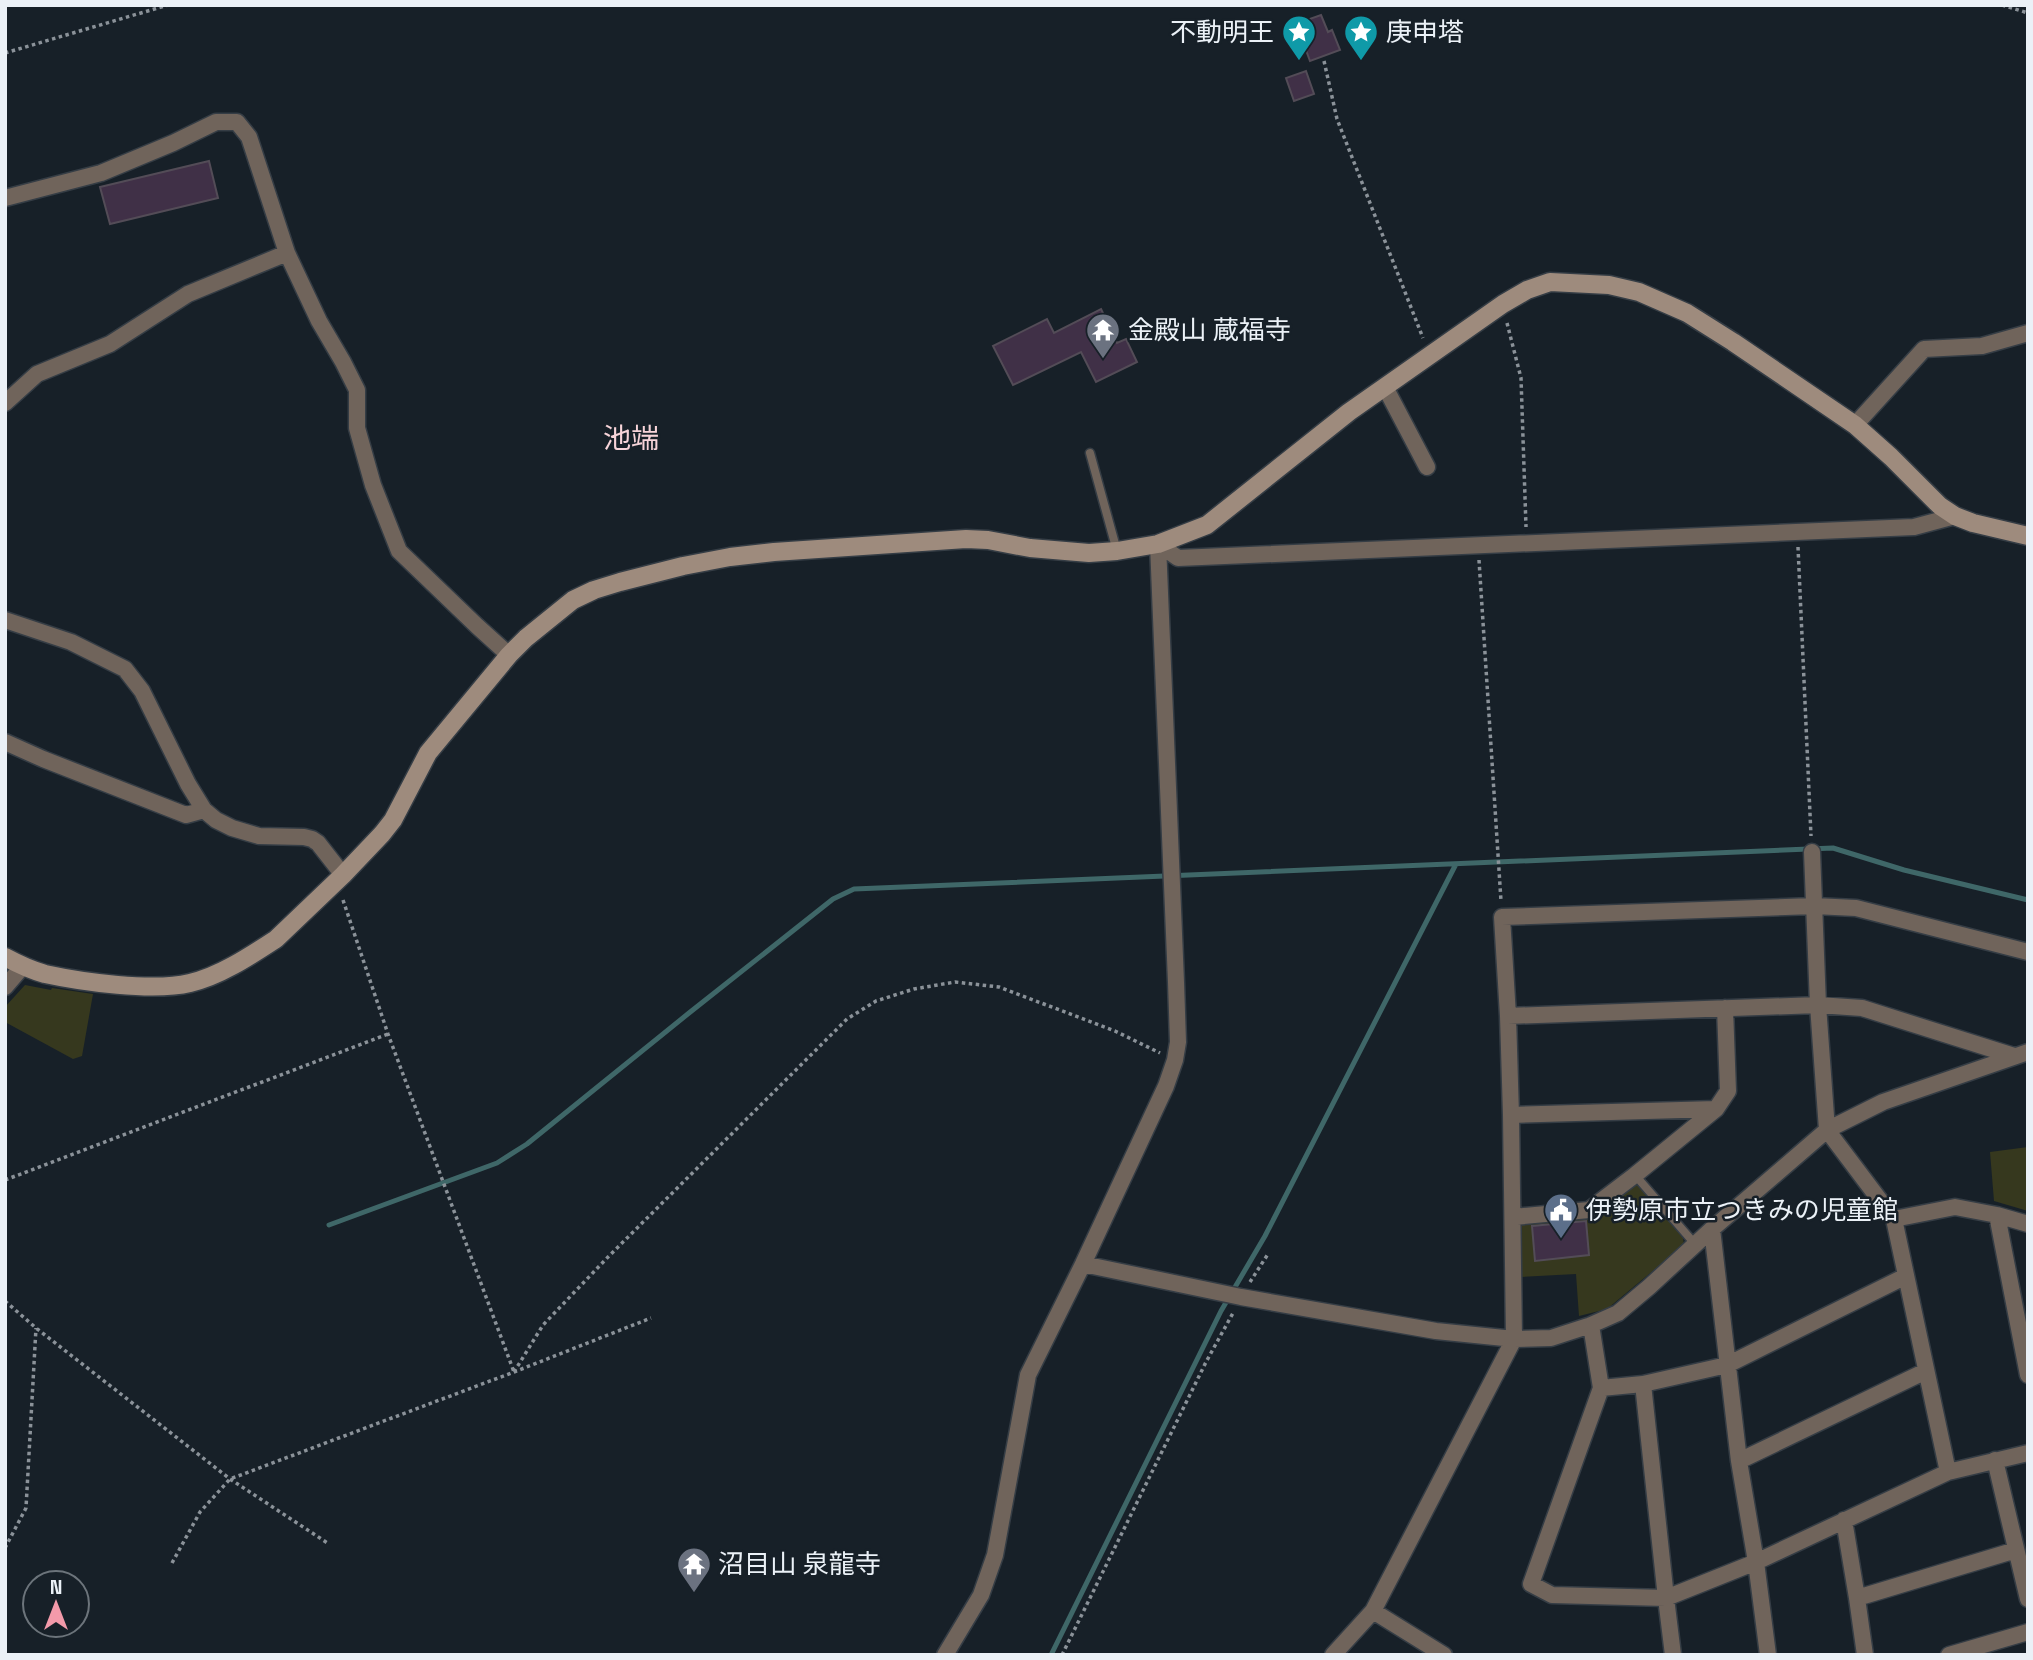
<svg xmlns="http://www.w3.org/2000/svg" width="2033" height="1660" font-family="'Space Grotesk','Noto Sans JP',sans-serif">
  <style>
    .green { fill: #36381e }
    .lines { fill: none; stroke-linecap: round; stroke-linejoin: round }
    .stream { stroke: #3f6768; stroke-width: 5 }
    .building { fill: #403047; stroke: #534c57; stroke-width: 2 }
    .lane-casing { stroke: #353d45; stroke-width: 11 }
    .street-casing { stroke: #353d45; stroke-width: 19 }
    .secondary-casing { stroke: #353d45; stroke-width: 21 }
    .path { stroke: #8b9299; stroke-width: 3.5; stroke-dasharray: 3.5 3.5; stroke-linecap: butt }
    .lane { stroke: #70645b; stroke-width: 8 }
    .street { stroke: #70645b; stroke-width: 16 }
    .secondary { stroke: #9e8b7d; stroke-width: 18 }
    .labels { text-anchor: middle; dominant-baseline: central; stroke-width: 5; stroke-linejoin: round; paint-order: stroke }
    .poi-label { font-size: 26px; fill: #ebf1f7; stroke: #172028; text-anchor: start }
    .neighbourhood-label { font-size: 28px; fill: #f7d4d9; stroke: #172028 }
  </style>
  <rect width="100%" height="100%" fill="#172028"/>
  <path class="green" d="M25,985l26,5 1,-2 41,6 -11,62 -9,3 -68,-37v-15z
    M2028,1147v64l-34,-10 -4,-49z
    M1637,1184l46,54 1,7 -77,64 -28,7 -3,-42 -56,3 -1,-50 4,-5 63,-6 43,-31z"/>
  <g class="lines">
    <path class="stream" d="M329,1225l168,-62 30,-19 162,-131 144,-114 21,-10 979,-41 71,22 124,30
      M1051,1655l170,-344 44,-75 191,-372"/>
  </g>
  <path class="building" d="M1321,15l7,17 4,-2 8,20 -30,11 -7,-19 5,-2 -7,-18z
    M1306,71l8,23 -20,7 -8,-23z
    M209,161l9,37 -108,26 -10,-37z
    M1101,309l16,34 9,-4 11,23 -41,20 -15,-30 -68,33 -20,-39 54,-27 7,14z
    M1586,1221l3,34 -54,6 -3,-35z"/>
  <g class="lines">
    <g class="lane-casing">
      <path id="lane" d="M1090,453l27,98
        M1635,1175l60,69"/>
    </g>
    <g class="street-casing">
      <path id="street" d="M5,198l96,-25 72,-30 43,-21h21l12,15 38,116
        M1385,387l42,80
        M5,403l32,-29 73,-30 78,-50 99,-41 32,68 24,41 14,28v38l16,57 26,66 78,75 32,29
        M1855,425l69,-76 58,-3 46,-13
        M1158,544l20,14 736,-31 41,-11
        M5,620l66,22 54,27 17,22 46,93 16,26 12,10 16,8 27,8 45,1 8,2 6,4 25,32
        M5,742l38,17 143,56 18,-5
        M5,987l18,-21
        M1508,1016l310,-11 44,3 152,48
        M1511,1115l205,-6 12,-18 -3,-83
        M1997,1215l31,160
        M1514,1217l75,-7 46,-35 81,-66
        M1894,1219l61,-12 42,8 31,9
        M1712,1229l27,232 17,101 12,93
        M1083,1264l158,33 195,34 78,8 37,-1 40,-13 27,-12 31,-26 63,-58 115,-99 56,-28 145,-50
        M1591,1325l10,63
        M1643,1384l-42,4 -70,196 21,11 114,3 90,-36 192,-90 -54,-253 -67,-89 -9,-125 -6,-153
        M1995,1460l33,139
        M1739,1461l187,-90
        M1948,1472l80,-19
        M1844,1520l13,78 8,57
        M1857,1598l159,-48
        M1373,1611l71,44
        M945,1655l36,-60 14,-40 33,-180 55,-111 83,-178 9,-26 3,-18 -2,-60 -18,-438
        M1333,1655l40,-44 141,-272 -3,-224 -3,-99 -6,-99 312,-11 42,2 172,44
        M1673,1655l-7,-57 -23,-214 84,-19 179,-89
        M1949,1655l79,-23"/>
    </g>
    <g class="secondary-casing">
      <path id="secondary" d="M5,957c13,7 26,13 40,17 37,8 108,18 145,9 30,-7 60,-27 86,-44l67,-64 39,-41 11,-14 35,-67 81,-98 17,-17 47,-38 21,-10 26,-8 63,-16 47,-9 44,-5 192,-13 22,1 42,8 59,5 28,-2 41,-7 49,-19 142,-113 154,-108 24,-14 23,-8 59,3 30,7 48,21 46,29 122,83 36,32 49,49 15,10 18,7 55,13"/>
    </g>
    <path class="path" d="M2002,5l26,8
      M5,53l163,-48
      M1324,61l13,58 86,219
      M1507,323l14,55 5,149
      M1798,547l13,289
      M1479,560l22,341
      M343,900l45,134 126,338
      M5,1180l383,-146
      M1250,1282l18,-28
      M5,1301l31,27 194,151 99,65
      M514,1372l29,-47 65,-68 239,-238 29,-18 38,-12 41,-7 44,5 116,44 45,22
      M5,1548l21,-40 10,-180
      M172,1563l28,-51 30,-33 284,-107 137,-54
      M1062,1655l144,-293 27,-49"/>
    <use href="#lane" class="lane"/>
    <use href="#street" class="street"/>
    <use href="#secondary" class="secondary"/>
  </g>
  <defs>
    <g id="sight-pin" transform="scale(1.75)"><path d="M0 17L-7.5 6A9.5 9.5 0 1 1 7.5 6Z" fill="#0f9aa8" stroke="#172028"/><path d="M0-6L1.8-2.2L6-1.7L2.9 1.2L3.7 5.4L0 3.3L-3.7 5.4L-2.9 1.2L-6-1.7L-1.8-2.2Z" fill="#fff"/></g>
    <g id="temple-pin" transform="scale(1.75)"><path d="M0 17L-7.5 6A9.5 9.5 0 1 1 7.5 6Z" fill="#6b7280" stroke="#172028"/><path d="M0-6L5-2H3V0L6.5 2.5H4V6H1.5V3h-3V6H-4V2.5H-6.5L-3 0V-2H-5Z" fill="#fff"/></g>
    <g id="civic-pin" transform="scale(1.75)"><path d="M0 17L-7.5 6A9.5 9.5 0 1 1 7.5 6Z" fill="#5c6f8a" stroke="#172028"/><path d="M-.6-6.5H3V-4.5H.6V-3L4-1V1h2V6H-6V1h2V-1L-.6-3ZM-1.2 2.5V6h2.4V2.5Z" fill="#fff"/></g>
  </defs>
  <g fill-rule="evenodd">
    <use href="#sight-pin" x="1299" y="32"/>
    <use href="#sight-pin" x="1361" y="32"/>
    <use href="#temple-pin" x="1103" y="330"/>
    <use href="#civic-pin" x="1561" y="1210"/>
    <use href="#temple-pin" x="694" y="1564"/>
  </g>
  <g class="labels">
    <g class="poi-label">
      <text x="1274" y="32" text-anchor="end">不動明王</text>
      <text x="1386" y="32">庚申塔</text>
      <text x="1128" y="330">金殿山 蔵福寺</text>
      <text x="1586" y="1210">伊勢原市立つきみの児童館</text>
      <text x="718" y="1564">沼目山 泉龍寺</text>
    </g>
    <g class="neighbourhood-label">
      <text x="631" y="438">池端</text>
    </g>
  </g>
  <rect width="2033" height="1660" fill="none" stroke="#ebf1f7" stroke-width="14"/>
  <g transform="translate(56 1604)"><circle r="33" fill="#172028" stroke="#6c747b" stroke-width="2"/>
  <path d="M0-5L12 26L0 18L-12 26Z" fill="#f39aaa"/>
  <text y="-10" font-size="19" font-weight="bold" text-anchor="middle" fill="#ebf1f7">N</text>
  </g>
</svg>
